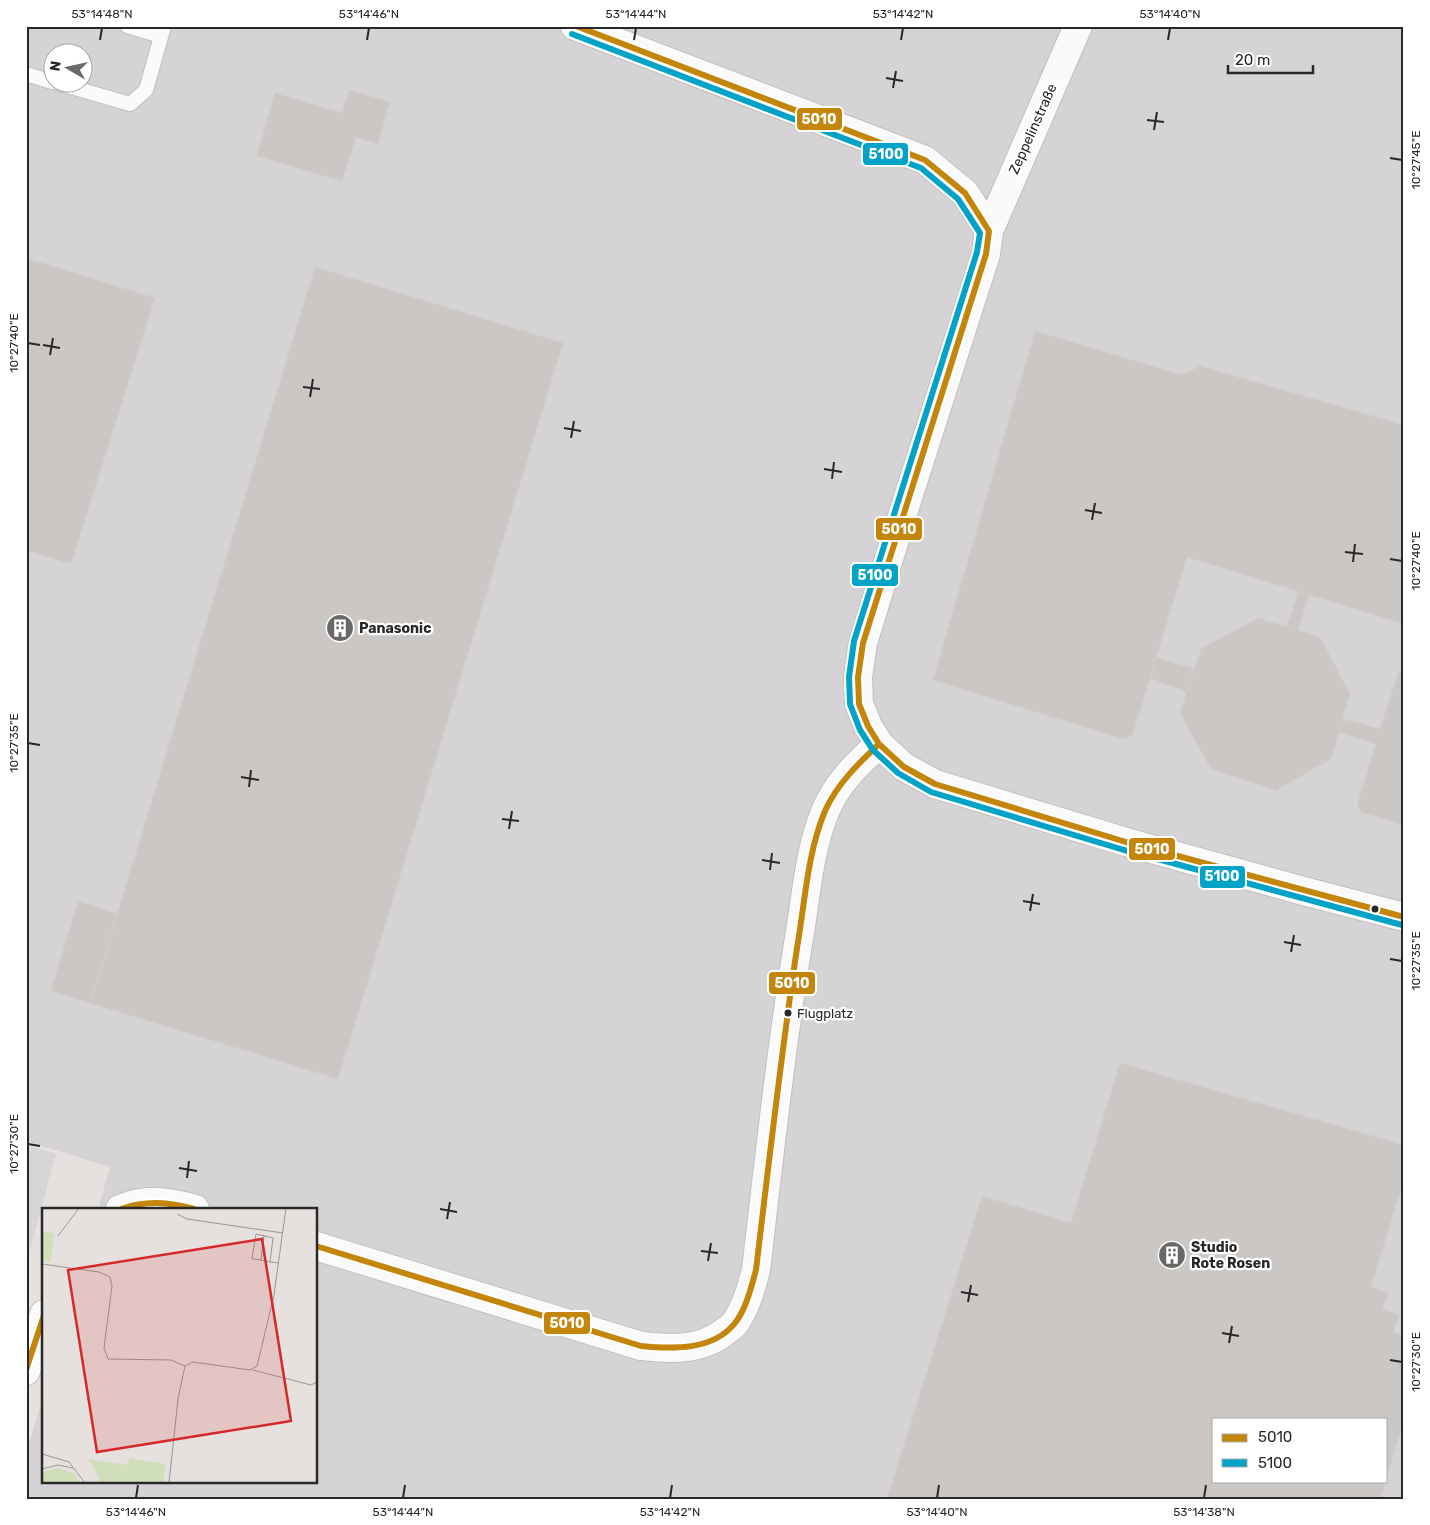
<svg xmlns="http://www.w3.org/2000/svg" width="1430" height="1525" font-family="Rubik,sans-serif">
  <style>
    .industrial { fill: #d5d3d5; fill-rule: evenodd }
    .airport { fill: #d6d6d9 }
    .building { fill: #cbc7c5; stroke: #d1cdca }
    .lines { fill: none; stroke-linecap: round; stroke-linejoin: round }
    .service-casing { stroke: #c0bfbf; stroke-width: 16 }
    .minor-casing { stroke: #c0bfbf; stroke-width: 30 }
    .service { stroke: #fbfafa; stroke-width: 14 }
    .minor { stroke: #fbfafa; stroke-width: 28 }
    .bus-1-casing { stroke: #fff; stroke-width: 10 }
    .bus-2-casing { stroke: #fff; stroke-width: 10 }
    .bus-1 { stroke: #c3860a; stroke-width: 6 }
    .bus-2 { stroke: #02a3c6; stroke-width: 6 }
    .ticks { fill: none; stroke: #282828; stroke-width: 2 }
    .bus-dot { fill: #282828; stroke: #fff; stroke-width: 2 }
    .labels { text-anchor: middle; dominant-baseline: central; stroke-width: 4.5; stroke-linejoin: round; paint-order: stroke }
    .bus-label { font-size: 13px; fill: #282828; stroke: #fff; text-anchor: start }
    .street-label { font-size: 14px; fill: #282828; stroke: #fff }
    .poi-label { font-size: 14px; font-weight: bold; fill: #282828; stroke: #fff; text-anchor: start }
    .inset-road { fill: none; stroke: #9a9795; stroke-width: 1 }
    .view { fill: #d62828; fill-opacity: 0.15; stroke: #d62828; stroke-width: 2.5 }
    .inset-edge { fill: none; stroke: #282828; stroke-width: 2.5 }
    .line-badge { stroke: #fff; stroke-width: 2 }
    .badge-label { font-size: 14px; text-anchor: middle; font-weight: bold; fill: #fff }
    .neatline { fill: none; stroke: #282828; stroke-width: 2 }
    .ticks-label { font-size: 12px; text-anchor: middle; fill: #282828 }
  </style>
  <rect width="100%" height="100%" fill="#e6e1de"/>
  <path class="industrial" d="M26,26h1378v1473h-1378v-45l18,-60v87h272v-272h-218l12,-42 -84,-26zM52,52h30v30h-30zM1214,1419h172v62h-172z"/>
  <path class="airport" d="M26,1145l30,9 -30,110z"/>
  <path class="building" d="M349,90l41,12 -12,42 -22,-7 -14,44 -85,-25 18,-63 67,20z
    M26,258l129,40 -84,266 -45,-14z
    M315,267l248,76 -225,736 -248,-76z
    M1035,331l147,44 18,-9 204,59v199l-217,-67 -55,179 -9,3 -190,-59z
    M1298,592l11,3 -11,35 -11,-3z
    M1258,618l62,19 30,57 -19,65 -55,31 -65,-21 -31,-56 21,-64z
    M1156,657l38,12 -7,23 -37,-14z
    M1404,668v157l-43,-13 -4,-7 19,-61 -37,-12 4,-13 37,10 18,-56z
    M78,901l40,13 -28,89 -39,-12z
    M1120,1063l284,82v34l-33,108 17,6 -6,16 17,6 -5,17 10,4v83l-18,60v-60h-172v62h172l-6,18h-493l95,-303 89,27z"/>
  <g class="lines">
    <g class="service-casing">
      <path id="service" d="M127,26l34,10
        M26,74l26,8
        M54,82l76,22 16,-14 18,-64"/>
    </g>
    <g class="minor-casing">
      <path id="minor" d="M575,26l350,134 40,33 24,38 -3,23 -83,259 -40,130 -5,34 1,27 9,22 11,18 25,23 31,17 191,58 185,51 93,24
        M989,231l89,-205
        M120,1209c26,-11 49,-8 75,0
        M316,1246l325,100c28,3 58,5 82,-13 4,-3 9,-6 12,-10 11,-16 16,-34 21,-53 13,-111 25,-222 43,-332 7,-40 10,-88 26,-126 11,-28 32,-48 54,-68
        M26,1371l18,-57"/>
    </g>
    <use href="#service" class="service"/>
    <use href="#minor" class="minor"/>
    <g class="bus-1-casing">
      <path id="bus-1" d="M576,26l349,134 40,33 24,38 -3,23 -123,389 -5,34 1,27 9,22 11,18 25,23 31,17 191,58 278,75
        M121,1209c25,-9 48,-7 73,0
        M316,1246l325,100c31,3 72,5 94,-23 11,-14 16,-35 21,-53 13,-108 25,-215 41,-322 8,-45 10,-94 28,-137 12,-27 33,-47 54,-67
        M26,1370l18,-55"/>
    </g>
    <g class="bus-2-casing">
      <path id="bus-2" d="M572,34l349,134 37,31 22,34 -3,19 -123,389 -5,36 1,27 10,26 13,20 25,23 33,19 193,58 278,75"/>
    </g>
    <use href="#bus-1" class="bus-1"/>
    <use href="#bus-2" class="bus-2"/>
  </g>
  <path class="ticks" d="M100,40l2,-12M367,40l2,-12M634,40l2,-12M901,40l2,-12M1168,40l2,-12M886,78l17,3M893,88l3,-17M1147,120l17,2M1154,130l3,-18M1390,158l12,2M28,343l12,2M43,345l17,3M50,355l3,-17M303,387l17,2M310,397l3,-18M564,428l17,3M571,438l3,-17M824,469l18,3M832,479l2,-17M1085,510l17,3M1092,520l3,-17M1345,552l18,2M1390,559l12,2M1353,562l2,-18M28,743l12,2M241,777l18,3M249,787l2,-17M502,819l17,2M509,829l3,-18M762,860l18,3M770,870l2,-17M1023,901l17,3M1030,911l3,-17M1284,942l17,3M1291,952l3,-17M1390,959l12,2M28,1144l12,2M179,1168l18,3M187,1178l2,-17M440,1209l17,3M447,1219l3,-17M701,1251l17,2M708,1261l3,-18M961,1292l17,3M968,1302l3,-17M1222,1333l17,3M1229,1343l3,-17M1390,1360l12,2M136,1498l2,-13M403,1498l2,-13M670,1498l2,-13M937,1498l2,-13M1204,1498l2,-13"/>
  <defs>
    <g id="building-disc" transform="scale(1.4375)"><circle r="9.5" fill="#6a6968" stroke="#fff"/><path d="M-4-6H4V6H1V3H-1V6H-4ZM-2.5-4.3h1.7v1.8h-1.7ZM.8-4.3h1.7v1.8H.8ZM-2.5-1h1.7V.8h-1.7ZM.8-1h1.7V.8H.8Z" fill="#fff"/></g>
  </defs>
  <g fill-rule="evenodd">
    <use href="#building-disc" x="340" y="628"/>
    <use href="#building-disc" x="1172" y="1255"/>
  </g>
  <g class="bus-dot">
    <circle cx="1375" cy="909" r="4.5"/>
    <circle cx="788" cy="1013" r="4.5"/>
  </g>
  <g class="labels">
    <g class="bus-label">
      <text x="797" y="1013">Flugplatz</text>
    </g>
    <g class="street-label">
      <text transform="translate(1033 129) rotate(-66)">Zeppelinstraße</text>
    </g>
    <g class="poi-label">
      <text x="359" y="628">Panasonic</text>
      <text x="1191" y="1247">Studio<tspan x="1191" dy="16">Rote Rosen</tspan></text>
    </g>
  </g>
  <g transform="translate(42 1208)">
    <rect width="275" height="275" fill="#e6e1de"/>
    <path d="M0,24l12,1 -3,29 -9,-2zM87,250l36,6 -1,19h-74h8l1,-6 -11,-18 40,6zM16,260l17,6 5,9h-38v-11z" fill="#d0deba"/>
    <path class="inset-road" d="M135,6l10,5 96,14M16,28l21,-28M219,52l3,-25M228,54l3,-24 -17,-4 -4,24 2,1 7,1 9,2 9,1M0,56l57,8 11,5 2,9 -8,62 4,11 63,1 14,6M143,158l8,-4 57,8 7,-4 17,-71 12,-87M211,162l58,15 6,-3M0,246l27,8 16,21M0,261l16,-4 15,3M127,275l9,-84 7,-33"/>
    <path class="view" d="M220,31l29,182 -194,31 -29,-182z"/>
    <rect width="275" height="275" class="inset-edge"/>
  </g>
  <g class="line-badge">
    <rect x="796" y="107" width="47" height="24" rx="5" fill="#c3860a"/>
    <rect x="862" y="142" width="47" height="24" rx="5" fill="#02a3c6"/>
    <rect x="875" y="517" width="48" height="24" rx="5" fill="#c3860a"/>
    <rect x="851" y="563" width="48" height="24" rx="5" fill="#02a3c6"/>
    <rect x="1128" y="837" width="48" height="24" rx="5" fill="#c3860a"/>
    <rect x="1199" y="865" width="47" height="24" rx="5" fill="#02a3c6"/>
    <rect x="768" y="971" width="48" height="24" rx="5" fill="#c3860a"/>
    <rect x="543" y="1311" width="48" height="24" rx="5" fill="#c3860a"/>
  </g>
  <g class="badge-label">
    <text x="819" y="124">5010</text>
    <text x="886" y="159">5100</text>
    <text x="899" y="534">5010</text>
    <text x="875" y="580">5100</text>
    <text x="1152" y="854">5010</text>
    <text x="1222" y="881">5100</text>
    <text x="792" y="988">5010</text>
    <text x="567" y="1328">5010</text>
  </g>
  <rect width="1430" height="1525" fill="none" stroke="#ffffff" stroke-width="55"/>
  <rect x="1212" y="1418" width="175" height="65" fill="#ffffff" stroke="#a9a9a9"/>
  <rect x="1222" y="1434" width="25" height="8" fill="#c3860a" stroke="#a9a9a9"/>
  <text x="1258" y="1442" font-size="15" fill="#282828">5010</text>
  <rect x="1222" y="1459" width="25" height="8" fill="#02a3c6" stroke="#a9a9a9"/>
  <text x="1258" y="1468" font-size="15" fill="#282828">5100</text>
  <g transform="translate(68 68) rotate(279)"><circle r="24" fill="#ffffff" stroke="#a9a9a9"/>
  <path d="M0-4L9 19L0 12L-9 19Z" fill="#6a6968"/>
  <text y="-8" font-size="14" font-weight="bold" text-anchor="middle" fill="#282828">N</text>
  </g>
  <path d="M1228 65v8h85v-8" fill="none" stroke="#282828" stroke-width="2.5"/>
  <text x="1235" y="65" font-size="15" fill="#282828" stroke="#ffffff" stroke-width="4" paint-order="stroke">20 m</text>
  <rect x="28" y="28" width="1374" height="1470" class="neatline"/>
  <g class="ticks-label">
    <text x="102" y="18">53°14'48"N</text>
    <text x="369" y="18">53°14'46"N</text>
    <text x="636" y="18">53°14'44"N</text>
    <text x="903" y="18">53°14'42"N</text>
    <text x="1170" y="18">53°14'40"N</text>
    <text transform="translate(1416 160) rotate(-90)" y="4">10°27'45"E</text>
    <text transform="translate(14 343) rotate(-90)" y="4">10°27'40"E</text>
    <text transform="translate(1416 561) rotate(-90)" y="4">10°27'40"E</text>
    <text transform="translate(14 743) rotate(-90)" y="4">10°27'35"E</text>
    <text transform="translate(1416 961) rotate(-90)" y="4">10°27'35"E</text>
    <text transform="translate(14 1144) rotate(-90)" y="4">10°27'30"E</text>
    <text transform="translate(1416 1362) rotate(-90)" y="4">10°27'30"E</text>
    <text x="136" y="1516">53°14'46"N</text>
    <text x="403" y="1516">53°14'44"N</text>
    <text x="670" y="1516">53°14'42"N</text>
    <text x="937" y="1516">53°14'40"N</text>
    <text x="1204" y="1516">53°14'38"N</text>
  </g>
</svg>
